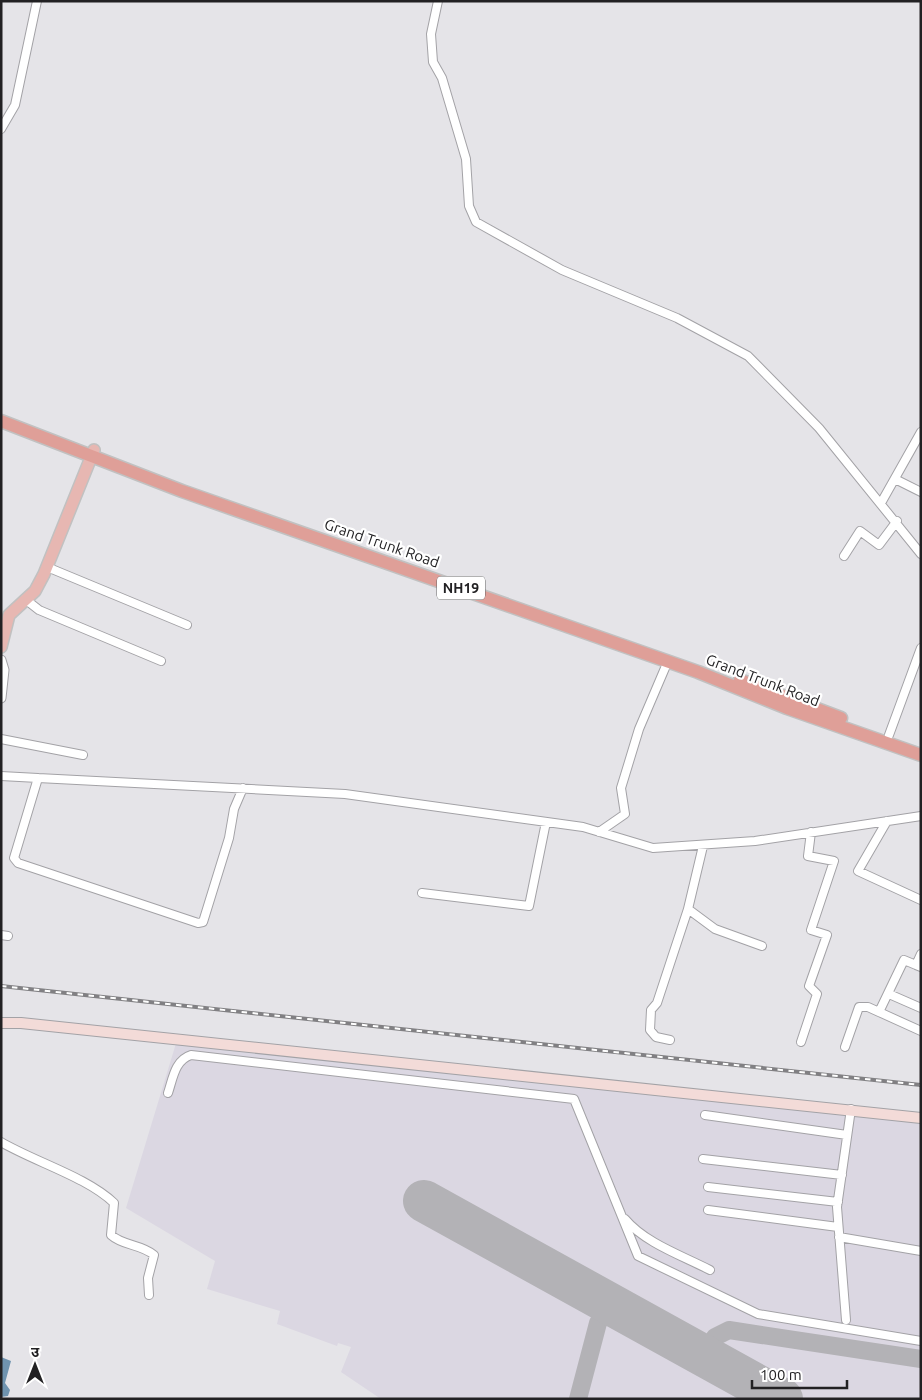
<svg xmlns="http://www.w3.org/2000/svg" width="922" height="1400" font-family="Ubuntu,'Noto Sans Devanagari',sans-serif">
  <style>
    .built { fill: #dbd7e2 }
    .water { fill: #6f93af }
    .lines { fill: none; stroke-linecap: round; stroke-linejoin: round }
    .taxiway { stroke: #b3b2b6; stroke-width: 18 }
    .runway { stroke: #b3b2b6; stroke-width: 42 }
    .minor-casing { stroke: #a3a2a6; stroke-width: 10 }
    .tertiary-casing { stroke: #a3a2a6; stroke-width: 11 }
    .secondary-casing { stroke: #a3a2a6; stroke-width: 12 }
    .primary-casing { stroke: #c1c1c1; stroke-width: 14 }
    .trunk-casing { stroke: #c1c1c1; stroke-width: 15 }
    .minor { stroke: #fff; stroke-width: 8 }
    .tertiary { stroke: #fff; stroke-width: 9 }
    .secondary { stroke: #f3dbd8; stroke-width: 10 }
    .primary { stroke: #e7b7b2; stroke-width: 11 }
    .trunk { stroke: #df9f98; stroke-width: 12 }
    .rail-casing { stroke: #818083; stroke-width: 4 }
    .rail { stroke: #fff; stroke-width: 2; stroke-dasharray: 5.5; stroke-linecap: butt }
    .labels { text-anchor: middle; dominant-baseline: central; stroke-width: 4.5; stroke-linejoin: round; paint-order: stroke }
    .shield { fill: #fff; stroke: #646465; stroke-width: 1 }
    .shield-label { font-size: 14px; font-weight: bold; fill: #222123 }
    .street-label { font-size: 15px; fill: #222123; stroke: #fff }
  </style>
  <rect width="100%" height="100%" fill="#e5e4e8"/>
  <path class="built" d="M177,1040l744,81v278h-540l-40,-27 10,-25 -13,-4 -1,3 -60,-22 3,-13 -73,-22 8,-28 -89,-53z"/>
  <path class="water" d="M1,1357l10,4 -6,22 5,7 -2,6 -7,1z"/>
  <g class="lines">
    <path class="taxiway" d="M726,1368c-13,-8 -19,-17 -11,-31l14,-7 192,29
      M578,1399l20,-76 11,-18"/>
    <path class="runway" d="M424,1201l358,198"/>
    <g class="minor-casing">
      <path id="minor" d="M438,1l-7,33 2,28 9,16 24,81 3,47 7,16 86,48 115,48 71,38 71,72 102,126
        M1,129l14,-24 22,-104
        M895,479l26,13
        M881,503l40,-71
        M844,556l16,-25 19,14 18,-24
        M47,567l140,58
        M25,599l14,11 122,51
        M889,735l32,-87
        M1,739l82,16
        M1,776l37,2 -24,80 4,5 180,60 5,-1 26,-84 5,-29 9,-21
        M38,778l307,16 238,33 70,21 102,-7 166,-25
        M887,821l-29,50 63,29
        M599,832l26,-18 -4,-26 4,-13 14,-46 29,-68
        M703,846l-15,63 27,20 47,17
        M422,893l107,13 17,-84
        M1,935l7,1
        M921,954l-5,11 5,2
        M916,965l-12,-5 -25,52 42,19
        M889,994l32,14
        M670,1040l-14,-3 -6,-7 1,-20 6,-7 31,-94
        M801,1042l16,-48 -8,-8 18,-51 -16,-5 23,-69 -26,-5 3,-24
        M845,1047l14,-40h9l11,5
        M168,1093c5,-15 7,-33 23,-38l383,44 64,157 120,58 163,27
        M705,1115l142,20
        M1,1142c34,20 86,35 113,61l-3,32c12,11 30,9 43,20l-6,23 1,17
        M703,1159l139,16
        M708,1187l130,15
        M708,1210l130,17
        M625,1219c20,24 58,37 85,51
        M839,1237l82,14
        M846,1320l-9,-113 14,-98"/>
    </g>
    <g class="tertiary-casing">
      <path id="tertiary" d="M1,660l3,10 -3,28"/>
    </g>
    <g class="secondary-casing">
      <path id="secondary" d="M1,1023h20l900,95"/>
    </g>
    <g class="primary-casing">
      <path id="primary" d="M1,647l8,-32 26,-24 9,-17 50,-124"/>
    </g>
    <g class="trunk-casing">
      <path id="trunk" d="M1,421l181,70 516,181 89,36 134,47
        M740,680l101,38"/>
    </g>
    <use href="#minor" class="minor"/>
    <use href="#tertiary" class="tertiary"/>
    <use href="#secondary" class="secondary"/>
    <use href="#primary" class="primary"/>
    <use href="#trunk" class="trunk"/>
    <g class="rail-casing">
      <path id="rail" d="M1,986l920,99"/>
    </g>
    <use href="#rail" class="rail"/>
  </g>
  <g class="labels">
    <rect class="shield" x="437" y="576.5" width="48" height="23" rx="4"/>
    <g class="shield-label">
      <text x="461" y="588">NH19</text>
    </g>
    <g class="street-label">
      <text transform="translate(382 543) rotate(19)">Grand Trunk Road</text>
      <text transform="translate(763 680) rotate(21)">Grand Trunk Road</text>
    </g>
  </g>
  <rect width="922" height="1400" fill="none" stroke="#222123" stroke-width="5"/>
  <g transform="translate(35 1365)" stroke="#ffffff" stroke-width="4" paint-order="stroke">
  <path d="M0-4L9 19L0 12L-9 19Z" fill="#222123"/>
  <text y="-8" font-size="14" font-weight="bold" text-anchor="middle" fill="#222123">उ</text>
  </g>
  <path d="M752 1380v8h95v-8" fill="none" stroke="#222123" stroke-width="2.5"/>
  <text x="760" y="1380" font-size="15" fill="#222123" stroke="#ffffff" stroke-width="4" paint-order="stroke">100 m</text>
</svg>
